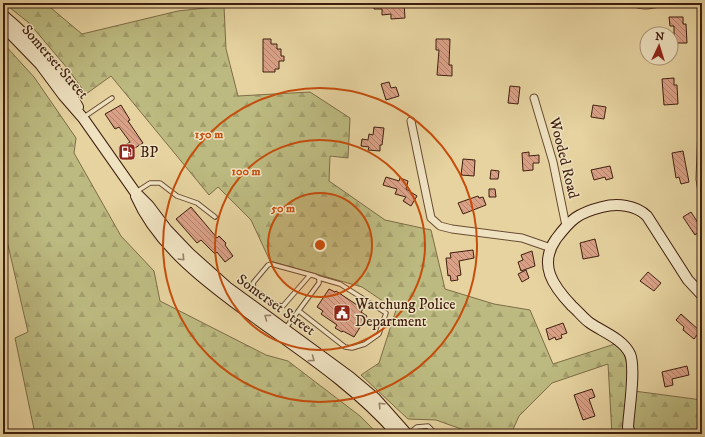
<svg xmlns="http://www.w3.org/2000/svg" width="705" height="437" font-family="'IM FELL DW Pica',serif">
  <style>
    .forest { fill: url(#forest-firs); stroke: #7e6c47 }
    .building { fill: url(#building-back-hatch); stroke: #3f1e0e }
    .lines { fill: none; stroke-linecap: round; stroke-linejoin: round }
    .lane-casing { stroke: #694b32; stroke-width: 5.5 }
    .street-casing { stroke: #694b32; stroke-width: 9 }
    .secondary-casing { stroke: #3f1e0e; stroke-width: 12 }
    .lane { stroke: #efe2c1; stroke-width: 3.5 }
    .street { stroke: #efe2c1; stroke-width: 7 }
    .secondary { stroke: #efe2c1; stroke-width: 10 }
    .oneway { stroke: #978068 }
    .ring { fill: none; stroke: #c64d0c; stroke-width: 2 }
    .labels { text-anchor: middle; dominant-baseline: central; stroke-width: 3; stroke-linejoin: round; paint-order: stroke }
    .street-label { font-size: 15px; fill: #3f1e0e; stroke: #efe2c1 }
    .poi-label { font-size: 15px; fill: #3f1e0e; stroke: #efe2c1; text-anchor: start }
    .centre { fill: #c64d0c; stroke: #efe2c1; stroke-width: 2 }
    .ring-label { font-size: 12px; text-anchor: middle; font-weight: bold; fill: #c64d0c; stroke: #efe2c1; stroke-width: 3; stroke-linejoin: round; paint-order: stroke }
  </style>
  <defs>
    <pattern id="forest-firs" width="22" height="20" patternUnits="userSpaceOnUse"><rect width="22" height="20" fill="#bcba80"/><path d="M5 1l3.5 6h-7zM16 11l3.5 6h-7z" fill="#a39f6d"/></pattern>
    <pattern id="building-back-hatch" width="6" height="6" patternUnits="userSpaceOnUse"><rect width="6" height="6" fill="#daa187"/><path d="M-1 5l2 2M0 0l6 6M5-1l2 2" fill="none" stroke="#b2836d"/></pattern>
  </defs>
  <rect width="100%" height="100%" fill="#e6d3a0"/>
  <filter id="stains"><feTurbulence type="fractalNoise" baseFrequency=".005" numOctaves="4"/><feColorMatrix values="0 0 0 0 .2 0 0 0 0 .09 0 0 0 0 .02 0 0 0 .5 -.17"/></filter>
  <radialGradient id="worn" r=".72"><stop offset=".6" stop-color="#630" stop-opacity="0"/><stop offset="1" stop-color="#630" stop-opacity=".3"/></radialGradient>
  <path class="forest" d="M4,3h41l37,31 96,-23 46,-5 2,43 12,47 72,-4 40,26 -2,40 -18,-2 -1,25 56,39 46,10 14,59 49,15 36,6 23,54 68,-22 13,49 68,9v34h-90l-4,-70 -56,19 -33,33 -8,18h-36l-39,-14 -28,-1 -47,-44 18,-12 17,-53 -34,-23 -92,-26 -19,-41 -33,-33 -9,8 -98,-119 -25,18 -18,-25 -39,-46z
    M3,43l31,34 42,61 -2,15 47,83 33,35 6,30 106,54 22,6 72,55 18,18h-343l-20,-96 13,-6 -20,-87 -5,-6z"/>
  <path class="building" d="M374,3h30l1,15 -14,1v-5l-9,1v-6h-8z
    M669,17h14v7h3l1,19h-13v-17h-4z
    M263,39h8v5h6v5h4v7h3v5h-5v8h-4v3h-12z
    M436,39h14l-1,26h3v11l-15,-1 2,-25h-3z
    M674,78v7h3l1,19 -14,1 -2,-26z
    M389,82l2,6 5,-1 3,9 -13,4 -5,-16z
    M510,86l10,1 -2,17 -10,-1z
    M121,105l9,15 -2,1 15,22 -13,8 3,4 -6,5 -8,-11 11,-7 -11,-15 -4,2 -10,-15z
    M593,105l13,2 -2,12 -13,-2z
    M374,127l10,1 -2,17h-2v6l-12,-1 1,-3 -8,-1 1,-7 6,1 1,-6 4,1z
    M683,151l6,31 -8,2 -2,-7 -3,1 -4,-25z
    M529,152v4l10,-1v8h-6v7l-10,1 -1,-18z
    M463,159l12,1 -1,16 -13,-1z
    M610,166l3,12 -7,2 -1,-3 -11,3 -3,-10z
    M491,170l8,1 -1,8h-8z
    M386,177l13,4 1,-3 8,3 -2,8 11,7 -6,10 -8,-5 3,-4 -11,-3 2,-5 -14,-4z
    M489,189h6l1,8h-7z
    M478,196l1,2 4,-1 3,8 -23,9 -5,-11z
    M191,207l26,31 2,-2 7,7 -1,2 8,11 -8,6 -8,-10 -2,2 -14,-14 -4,3 -21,-24z
    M691,212l11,17 -7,6 -12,-18z
    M595,239l4,17 -16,3 -3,-16z
    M473,250l1,8 -15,3 2,14 -4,1 1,4 -7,1 -1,-6 -2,1 -2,-18h5l-1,-5z
    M532,251l3,15 -14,5 -3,-9 5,-2 -2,-5z
    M526,270l3,8 -7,4 -4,-8z
    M648,272l13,11 -7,8 -14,-10z
    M329,289l6,3 1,-1 27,18 -2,3 6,4 -13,21 -11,-6 -1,1 -7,-4 2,-3 -16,-11 2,-3 -6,-4z
    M681,314l19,17 -6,8 -11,-9 1,-3 -8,-7z
    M563,323l4,10 -6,2 1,3 -6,2 -1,-3 -6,3 -3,-11z
    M687,366l2,9 -17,4 1,6 -8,2 -3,-15z
    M592,389l3,8 -6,2 6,17 -12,4 -9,-25z"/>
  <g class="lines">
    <g class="lane-casing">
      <path id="lane" d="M84,117l28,-19
        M136,192l14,-9h10l17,13 20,7 18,14
        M299,311l46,36 7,1 13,-4 14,-10 7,-21 -46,-29 -21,-6
        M285,329l34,-46v-5l-4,-2 -44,-12 -3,1 -15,18 1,6 22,16 7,1 27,-31
        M408,434l9,-7 11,-1 8,8"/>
    </g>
    <g class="street-casing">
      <path id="street" d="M635,3c8,4 17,1 25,0
        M534,98l19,64 13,64
        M411,121l20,97 9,8 12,3 70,9 29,10
        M702,127l-2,52 2,13"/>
    </g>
    <g class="secondary-casing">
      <path id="secondary" d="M3,15c30,25 58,57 75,92
        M3,26l37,38 23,31 20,23 52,74 14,14 18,24 22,23 38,34 123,90 25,21 32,36
        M136,196c22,51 74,89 118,121 50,36 102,70 143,117
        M630,434l-2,-7c1,-17 8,-59 2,-73 -7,-15 -27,-22 -40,-31 -7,-5 -12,-12 -18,-17 -19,-20 -34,-41 -16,-67 15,-20 22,-26 46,-32 15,-4 34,-2 45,9l41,64 14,15"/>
    </g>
    <use href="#lane" class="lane"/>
    <use href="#street" class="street"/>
    <use href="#secondary" class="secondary"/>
  </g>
  <defs><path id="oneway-chevron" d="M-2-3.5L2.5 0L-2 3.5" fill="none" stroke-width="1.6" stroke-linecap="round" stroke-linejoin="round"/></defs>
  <g class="oneway">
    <use href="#oneway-chevron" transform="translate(182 258) rotate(46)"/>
    <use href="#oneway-chevron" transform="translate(267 317) rotate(-144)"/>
    <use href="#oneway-chevron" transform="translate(312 359) rotate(36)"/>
    <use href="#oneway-chevron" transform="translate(381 405) rotate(-134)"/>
  </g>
  <circle cx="320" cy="245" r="52" fill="#c64d0c" fill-opacity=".12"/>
  <g class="ring">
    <circle cx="320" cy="245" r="52"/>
    <circle cx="320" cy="245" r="105"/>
    <circle cx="320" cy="245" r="157"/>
  </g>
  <defs>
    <g id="fuel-square" transform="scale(0.9)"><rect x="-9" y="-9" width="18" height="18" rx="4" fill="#8f2418" stroke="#efe2c1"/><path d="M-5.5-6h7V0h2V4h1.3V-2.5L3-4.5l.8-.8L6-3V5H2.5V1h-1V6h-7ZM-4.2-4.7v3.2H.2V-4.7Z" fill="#fff"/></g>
    <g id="civic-square" transform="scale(0.9)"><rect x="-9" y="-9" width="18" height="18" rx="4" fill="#8f2418" stroke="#efe2c1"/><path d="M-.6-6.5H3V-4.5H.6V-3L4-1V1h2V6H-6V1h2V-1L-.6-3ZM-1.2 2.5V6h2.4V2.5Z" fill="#fff"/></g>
  </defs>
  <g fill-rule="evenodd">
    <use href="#fuel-square" x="127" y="152"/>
    <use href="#civic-square" x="342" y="313"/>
  </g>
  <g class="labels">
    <g class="street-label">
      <text transform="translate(55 62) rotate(49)">Somerset Street</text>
      <text transform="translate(564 158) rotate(76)">Wooded Road</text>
      <text transform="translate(276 305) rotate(36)">Somerset Street</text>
    </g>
    <g class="poi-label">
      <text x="140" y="152">BP</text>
      <text x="355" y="304">Watchung Police<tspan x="355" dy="17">Department</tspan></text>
    </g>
  </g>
  <circle cx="320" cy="245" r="6" class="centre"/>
  <g class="ring-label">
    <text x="209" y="138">150 m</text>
    <text x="246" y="175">100 m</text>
    <text x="283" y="212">50 m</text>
  </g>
  <rect width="705" height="437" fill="none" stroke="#e6d3a0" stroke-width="16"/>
  <rect x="4" y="4" width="697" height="429" fill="none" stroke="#3f1e0e" stroke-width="2"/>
  <rect x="8" y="8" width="689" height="421" fill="none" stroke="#3f1e0e"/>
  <g transform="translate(659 46) rotate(4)"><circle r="19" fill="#efe2c1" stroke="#a99479"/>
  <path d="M0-3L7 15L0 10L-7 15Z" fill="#8f2418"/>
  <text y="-6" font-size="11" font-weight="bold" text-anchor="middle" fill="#3f1e0e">N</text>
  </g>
  <rect width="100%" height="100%" filter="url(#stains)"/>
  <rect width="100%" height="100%" fill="url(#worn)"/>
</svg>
